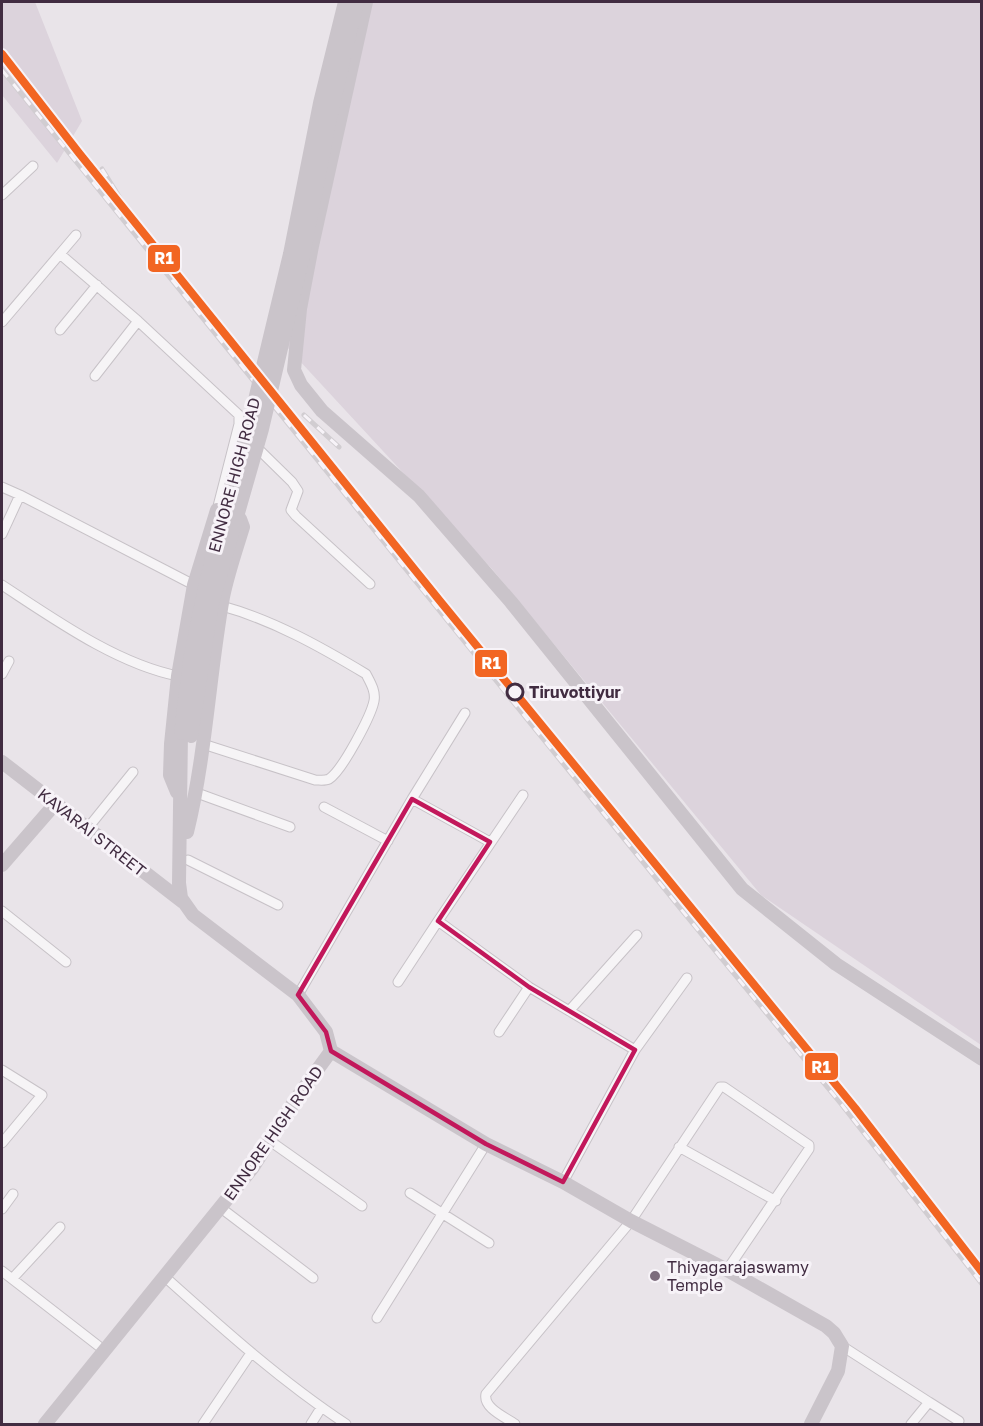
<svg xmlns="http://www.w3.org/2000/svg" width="983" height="1426" font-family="'Golos Text',sans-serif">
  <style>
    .built { fill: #dcd3dc }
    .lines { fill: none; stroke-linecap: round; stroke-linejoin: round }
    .street-casing { stroke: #c7c2c7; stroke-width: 11 }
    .street { stroke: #f6f4f6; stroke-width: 9 }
    .secondary { stroke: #cac4ca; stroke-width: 14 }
    .rail-casing { stroke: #d1cdd1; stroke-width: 5 }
    .rail { stroke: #f7f3f8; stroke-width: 3; stroke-dasharray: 9; stroke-linecap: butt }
    .secondary-bridge { stroke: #cac4ca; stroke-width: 14 }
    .rail-1-casing { stroke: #f7f3f8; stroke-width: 12 }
    .rail-1 { stroke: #f26522; stroke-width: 8 }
    .marked { fill: none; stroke: #c2185b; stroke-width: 4.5; stroke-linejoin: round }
    .stop-dot { fill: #f7f3f8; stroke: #412c41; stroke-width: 3 }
    .poi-dot { fill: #7c6c7c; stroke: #f7f3f8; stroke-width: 2 }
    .labels { text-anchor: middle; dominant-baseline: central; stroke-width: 6; stroke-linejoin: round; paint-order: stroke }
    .street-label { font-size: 16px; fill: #412c41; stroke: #f7f3f8 }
    .stop-label { font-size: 16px; font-weight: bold; fill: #412c41; stroke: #f7f3f8; text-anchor: start }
    .poi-label { font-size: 16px; fill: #412c41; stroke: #f7f3f8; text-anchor: start }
    .line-badge { stroke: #f7f3f8; stroke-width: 2 }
    .badge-label { font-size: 16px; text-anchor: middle; font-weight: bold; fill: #fff }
  </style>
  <rect width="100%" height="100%" fill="#e9e4e9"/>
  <path class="built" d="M2,2h33l47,119 -25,42 -55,-68z
    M362,2h619v1043l-220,-150 -269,-326 -207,-224z"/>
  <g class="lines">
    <g class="street-casing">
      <path id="street" d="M2,195l31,-29
        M60,254l78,67 101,94v9l-22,86
        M2,322l74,-87
        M60,330l37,-45
        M95,376l43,-55
        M242,433l50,49 6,9 -7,19 5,6 74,68
        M2,487l18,8 174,90
        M2,534l18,-39
        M2,585c52,34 115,79 176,91
        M2,674l7,-13
        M203,744l112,36c5,0 10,1 14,-1 13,-8 42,-63 45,-78 2,-10 -4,-19 -8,-27 -45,-27 -93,-54 -144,-68
        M197,793l93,34
        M523,795l-85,126 91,66 106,63 -72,132
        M412,799l78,43
        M324,807l64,34
        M87,829l46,-57
        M188,860l90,45
        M2,911l64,51
        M398,982l40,-61
        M298,995l114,-196 53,-86
        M569,1011l68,-76
        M499,1032l30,-45
        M635,1050l52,-72
        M2,1070l40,25 -40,48
        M270,1141l92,65
        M679,1147l97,54
        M410,1193l79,50
        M221,1208l92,70
        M2,1209l11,-15
        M2,1271l103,80
        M164,1276c58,52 117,105 182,148
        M12,1279l48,-52
        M377,1318l109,-174
        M842,1346l87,56 -18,22
        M929,1402l30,19
        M203,1424l48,-71
        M311,1424l10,-16
        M515,1424c-10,-7 -32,-16 -29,-30l145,-173 89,-134h4l85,58v4l-82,121"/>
    </g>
    <use href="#street" class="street"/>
    <path class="secondary" d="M366,2l-54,244 -12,63 -6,61 7,15 21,26 97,85 92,106 231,287 94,75 146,95
      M2,762l181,140
      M177,792l-7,-17 1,-31 7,-68 16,-91 23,-75 23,9 3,8c-7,23 -15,46 -20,70 -14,78 -17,158 -36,235
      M2,865l53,-61
      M331,1051l155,93 77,38 68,39 96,49 99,56 8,7 8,13 -4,25 -27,53
      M45,1424l208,-257 43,-68 35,-48 -5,-19 -28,-37 -105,-80 -12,-17 -2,-15 2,-150"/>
    <g class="rail-casing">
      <path id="rail" d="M2,70l678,838 162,197 140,179
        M102,169l31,50
        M304,415l35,32"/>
    </g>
    <use href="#rail" class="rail"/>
    <path class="secondary-bridge" d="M181,733l9,-73 16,-77 14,-59 29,-99 21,-88 20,-83 30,-151 25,-101
      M191,736l21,-132 50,-175 21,-89 20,-84 27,-138 27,-116"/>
    <g class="rail-1-casing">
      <path id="rail-1" d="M2,54l77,99 361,448 415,507 127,164"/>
    </g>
    <use href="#rail-1" class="rail-1"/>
  </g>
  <path class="marked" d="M412,799l78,43 -52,79 91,66 106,63 -72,132 -77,-38 -155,-93 -5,-19 -28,-37z"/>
  <circle class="stop-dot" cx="515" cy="692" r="8"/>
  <circle class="poi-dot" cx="655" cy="1276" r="6"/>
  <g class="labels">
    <g class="street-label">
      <text transform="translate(234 475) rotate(-75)">ENNORE HIGH ROAD</text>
      <text transform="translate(92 832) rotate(38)">KAVARAI STREET</text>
      <text transform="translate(273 1133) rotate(-55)">ENNORE HIGH ROAD</text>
    </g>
    <g class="stop-label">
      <text x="529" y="692">Tiruvottiyur</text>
    </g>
    <g class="poi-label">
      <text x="667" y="1267">Thiyagarajaswamy<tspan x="667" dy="18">Temple</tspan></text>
    </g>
  </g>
  <g class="line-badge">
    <rect x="147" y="244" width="34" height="29" rx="6" fill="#f26522"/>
    <rect x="474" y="649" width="34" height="29" rx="6" fill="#f26522"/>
    <rect x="804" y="1052" width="35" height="29" rx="6" fill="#f26522"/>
  </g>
  <g class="badge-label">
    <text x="164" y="264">R1</text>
    <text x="491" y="669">R1</text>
    <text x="821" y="1073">R1</text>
  </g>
  <rect width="983" height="1426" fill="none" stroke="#412c41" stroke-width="6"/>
</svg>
